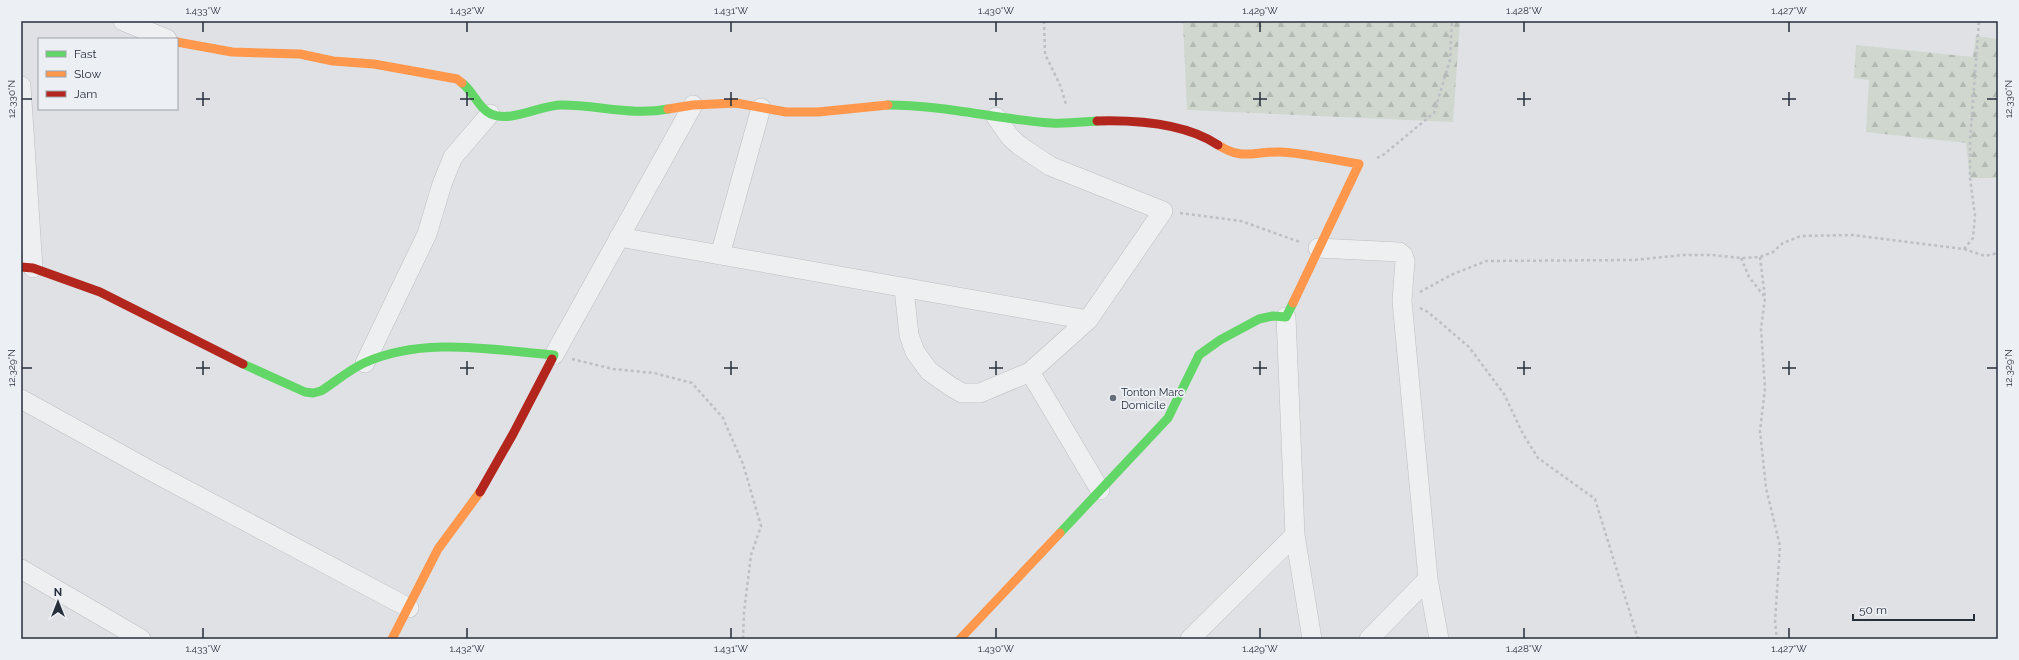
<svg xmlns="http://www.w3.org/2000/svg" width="2019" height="660" font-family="Raleway,sans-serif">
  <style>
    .forest { fill: url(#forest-firs) }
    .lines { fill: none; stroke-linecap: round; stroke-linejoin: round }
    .street-casing { stroke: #bdbfc2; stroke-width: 20 }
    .path { stroke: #bdbfc4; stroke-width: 2.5; stroke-dasharray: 3 3; stroke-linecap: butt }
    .street { stroke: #eeeff0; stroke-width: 19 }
    .fast { stroke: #63d668; stroke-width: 9 }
    .slow { stroke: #ff974d; stroke-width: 9 }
    .jam { stroke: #b3261e; stroke-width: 9 }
    .ticks { fill: none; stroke: #272f3b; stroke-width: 1.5 }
    .poi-dot { fill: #676d76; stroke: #eceff4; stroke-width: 1.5 }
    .labels { text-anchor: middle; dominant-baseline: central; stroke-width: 3.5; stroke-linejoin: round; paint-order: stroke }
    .poi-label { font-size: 11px; fill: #272f3b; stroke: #eceff4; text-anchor: start }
    .neatline { fill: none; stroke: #272f3b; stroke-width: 1.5 }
    .ticks-label { font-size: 10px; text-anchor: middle; fill: #272f3b }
  </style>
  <defs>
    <pattern id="forest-firs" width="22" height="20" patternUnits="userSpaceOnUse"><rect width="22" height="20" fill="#d0d7cf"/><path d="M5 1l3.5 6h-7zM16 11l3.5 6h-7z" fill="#b3b9b3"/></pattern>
  </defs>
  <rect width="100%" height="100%" fill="#dfe1e4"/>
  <path class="forest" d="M1208,21h252l-7,101 -266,-12 -4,-87z
    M1976,36l22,3v139h-28l-4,-35 -100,-11 3,-52 -15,-2 2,-33 117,12z"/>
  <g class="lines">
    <g class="street-casing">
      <path id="street" d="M123,21l44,18
        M21,86l12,182
        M619,237l469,83
        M1318,248l81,4 4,3 2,6 -3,40 26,278 11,60
        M720,255l41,-147
        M904,289l5,46 6,17 14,19 21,15 12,7h18l50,-21 58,-52 75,-109 -113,-45 -30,-20 -10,-9 -14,-20
        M1286,317l9,218 17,104
        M554,355l139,-250
        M365,363l62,-129 15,-50 11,-27 37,-43
        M1030,372l70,118
        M21,399l130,72 258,137
        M21,569l120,70
        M1190,639l105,-104
        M1369,639l59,-60"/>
    </g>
    <path class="path" d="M1044,21l1,33 15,31 6,19
      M1377,158l6,-3 51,-42 16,-53 2,-39
      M1180,213l61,8 59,21
      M1964,249l21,7 13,-3
      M1760,257l5,41 -4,31 4,59 -5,43 6,57 14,58 -5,76 2,17
      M1741,258l8,19 15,19
      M1420,292l31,-17 35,-14 148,-1 49,-5h29l29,3 19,-1 13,-5 10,-9 18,-7 51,-1 112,14 9,-11 2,-22 -5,-38v-38l9,-119
      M1420,308l8,4 41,35 35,47 19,40 15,24 57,41 43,140
      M572,359l41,10 41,4 38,10 31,35 20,46 18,62 -10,29 -7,57 -1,27"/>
    <use href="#street" class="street"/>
    <path class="fast" d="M462,83c11,8 17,26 29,31 20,9 49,-9 71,-9 36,0 71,11 106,4
      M888,105c56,0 108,14 163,18 15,1 31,-1 46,-2
      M243,364l62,28 8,1 8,-2c14,-9 28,-21 43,-28 59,-27 129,-13 190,-8l-2,4
      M1060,533l108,-115 31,-63 21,-15 39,-21 14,-3 13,1 7,-14"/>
    <path class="slow" d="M177,42l55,10 68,2 33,7 41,3 83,15 5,4
      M668,109l25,-4 43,-2 50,9h32l70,-7
      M1218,145c25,16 35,6 62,7 26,1 53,8 79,12l-66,139
      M392,639l46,-90 42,-57
      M960,639l100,-106"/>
    <path class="jam" d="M1097,121c38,-1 88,2 121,24
      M21,267l12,1 67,24 143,72
      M480,492l33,-58 39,-75"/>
  </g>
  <path class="ticks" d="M203,22v10M467,22v10M731,22v10M996,22v10M1260,22v10M1524,22v10M1789,22v10M203,92v14M467,92v14M731,92v14M996,92v14M1260,92v14M1524,92v14M1789,92v14M22,99h10M196,99h14M460,99h14M724,99h14M989,99h14M1253,99h14M1517,99h14M1782,99h14M1987,99h10M203,361v14M467,361v14M731,361v14M996,361v14M1260,361v14M1524,361v14M1789,361v14M22,368h10M196,368h14M460,368h14M724,368h14M989,368h14M1253,368h14M1517,368h14M1782,368h14M1987,368h10M203,628v10M467,628v10M731,628v10M996,628v10M1260,628v10M1524,628v10M1789,628v10"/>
  <circle class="poi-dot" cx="1113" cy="398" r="4"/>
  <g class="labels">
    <g class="poi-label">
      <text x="1121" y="392">Tonton Marc<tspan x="1121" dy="13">Domicile</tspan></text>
    </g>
  </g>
  <rect width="2019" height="660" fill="none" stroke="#eceff4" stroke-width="44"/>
  <rect x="38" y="38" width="140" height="72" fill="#eceff4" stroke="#9da2aa"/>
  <rect x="46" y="51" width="20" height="6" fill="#63d668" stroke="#9da2aa"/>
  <text x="74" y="58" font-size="12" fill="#272f3b">Fast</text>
  <rect x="46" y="71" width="20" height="6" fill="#ff974d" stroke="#9da2aa"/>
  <text x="74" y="78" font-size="12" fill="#272f3b">Slow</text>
  <rect x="46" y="91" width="20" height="6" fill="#b3261e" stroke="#9da2aa"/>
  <text x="74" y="98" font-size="12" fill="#272f3b">Jam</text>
  <g transform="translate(58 602)" stroke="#eceff4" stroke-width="3" paint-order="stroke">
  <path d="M0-3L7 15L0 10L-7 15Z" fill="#272f3b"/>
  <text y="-6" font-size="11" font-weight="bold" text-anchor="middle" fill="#272f3b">N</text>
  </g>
  <path d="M1853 614v6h121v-6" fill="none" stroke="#272f3b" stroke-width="2"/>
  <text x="1859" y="614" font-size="12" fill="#272f3b" stroke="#eceff4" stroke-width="3" paint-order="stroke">50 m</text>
  <rect x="22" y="22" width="1975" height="616" class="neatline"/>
  <g class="ticks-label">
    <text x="203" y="14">1.433°W</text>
    <text x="467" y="14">1.432°W</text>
    <text x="731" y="14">1.431°W</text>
    <text x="996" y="14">1.430°W</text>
    <text x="1260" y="14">1.429°W</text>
    <text x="1524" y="14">1.428°W</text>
    <text x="1789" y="14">1.427°W</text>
    <text transform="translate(11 99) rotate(-90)" y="4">12.330°N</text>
    <text transform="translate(2008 99) rotate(-90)" y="4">12.330°N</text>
    <text transform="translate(11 368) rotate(-90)" y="4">12.329°N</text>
    <text transform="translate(2008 368) rotate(-90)" y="4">12.329°N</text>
    <text x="203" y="652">1.433°W</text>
    <text x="467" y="652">1.432°W</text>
    <text x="731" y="652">1.431°W</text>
    <text x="996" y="652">1.430°W</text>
    <text x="1260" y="652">1.429°W</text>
    <text x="1524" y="652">1.428°W</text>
    <text x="1789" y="652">1.427°W</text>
  </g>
</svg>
